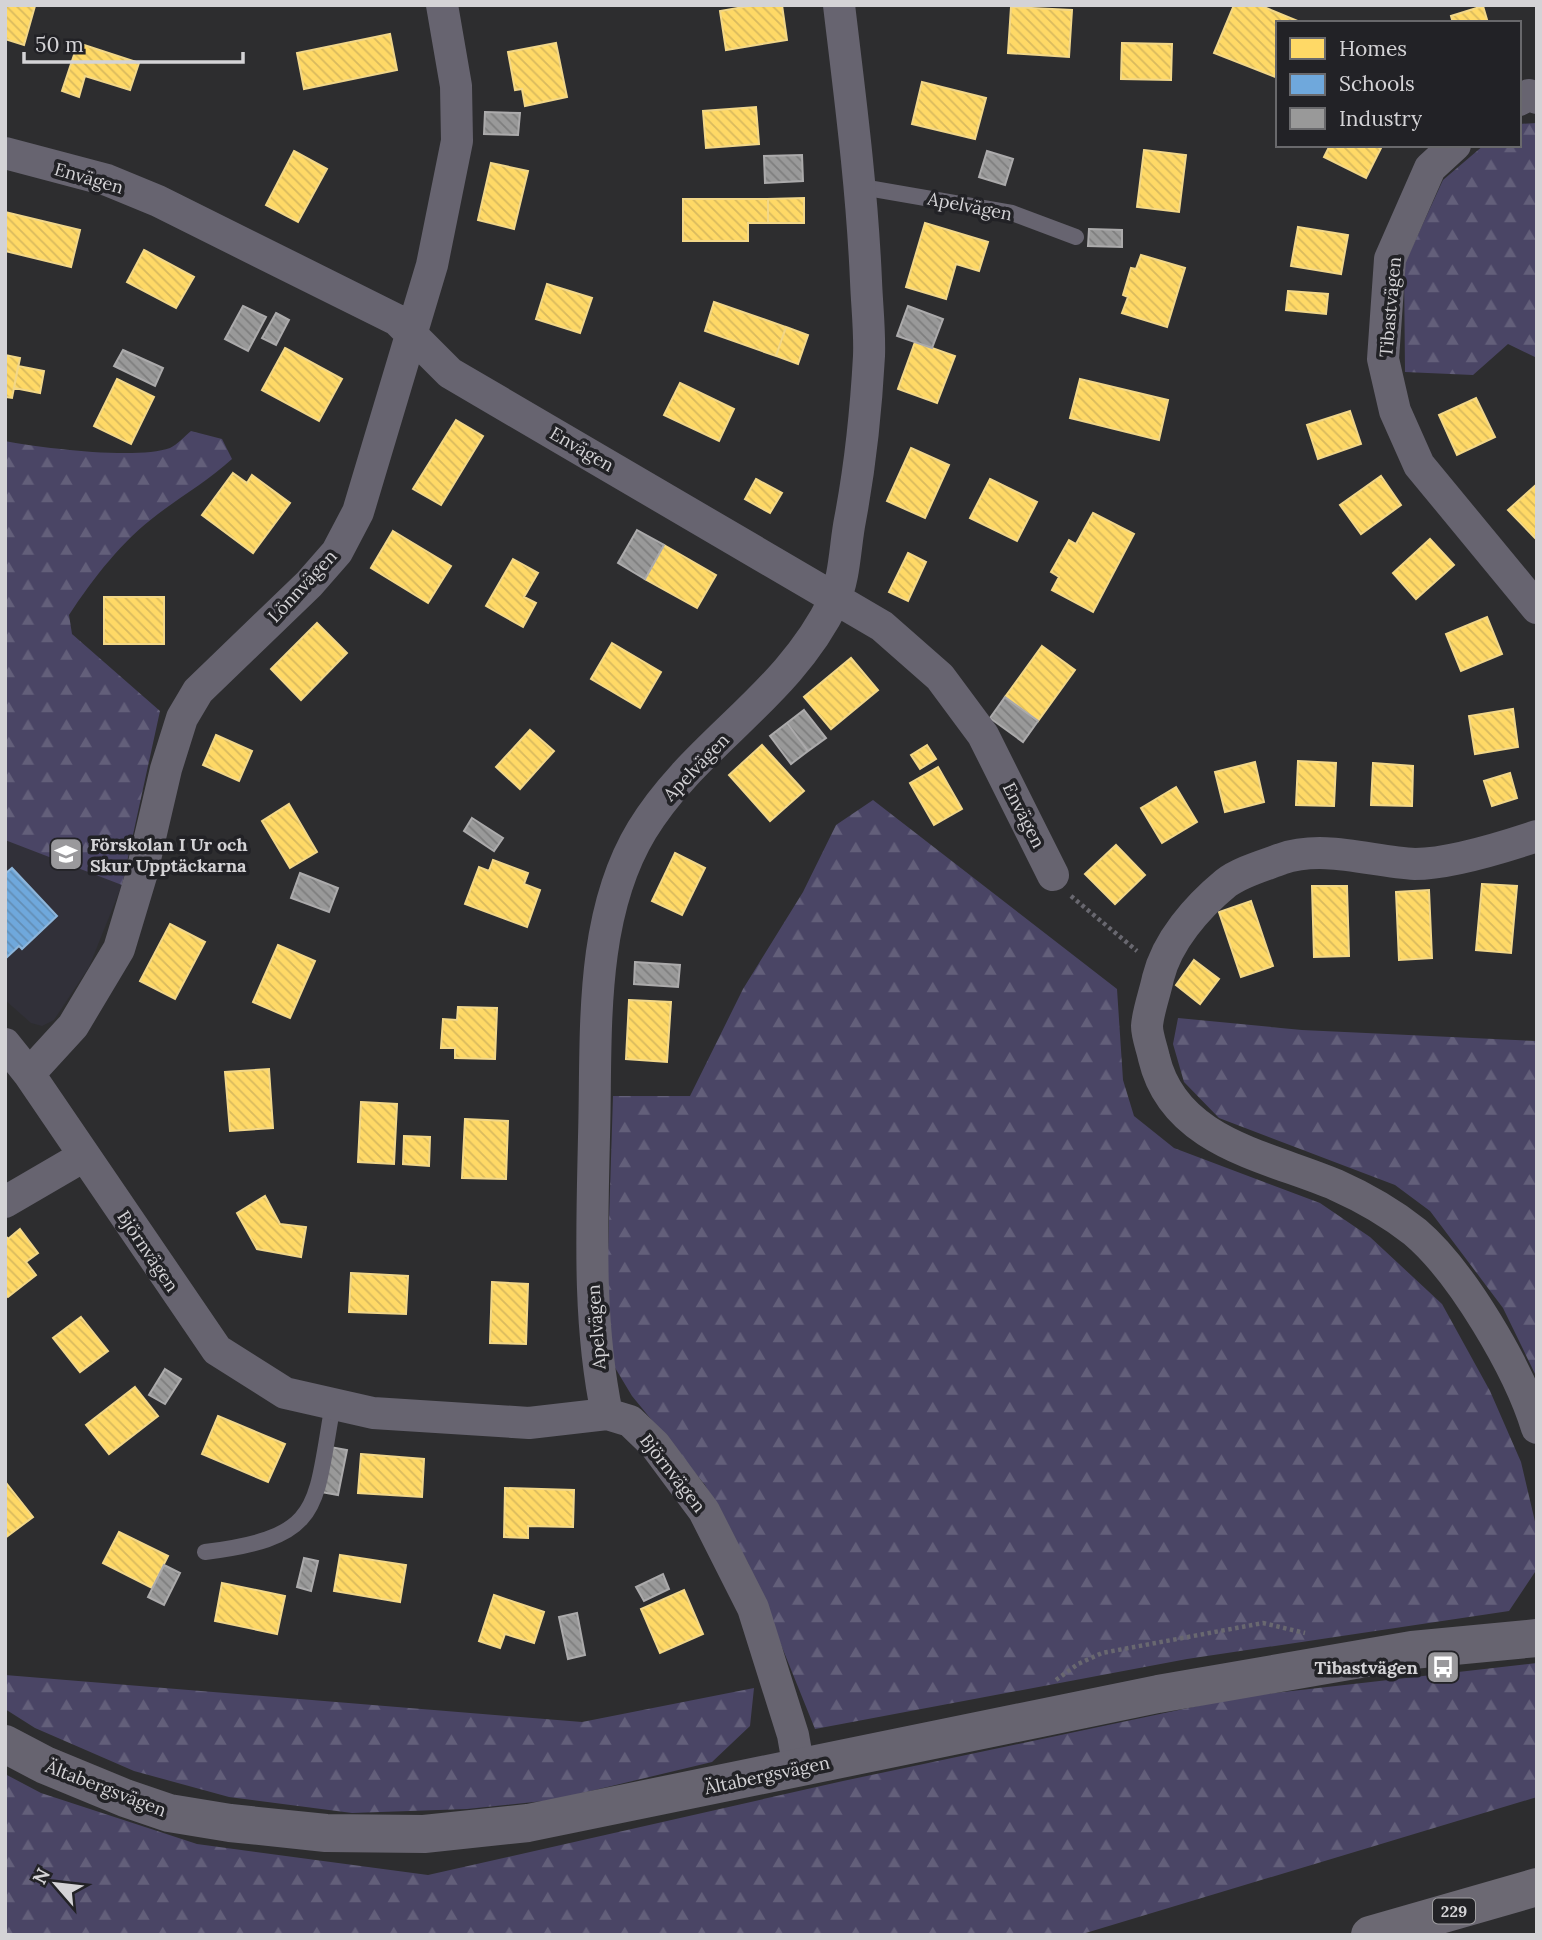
<svg xmlns="http://www.w3.org/2000/svg" width="1542" height="1940" font-family="Lora,serif">
  <style>
    .built { fill: #313039 }
    .forest { fill: url(#forest-firs) }
    .homes { fill: url(#homes-back-hatch); stroke: #f2d788; stroke-width: 2 }
    .schools { fill: url(#schools-back-hatch); stroke: #8db5da; stroke-width: 2 }
    .industry { fill: url(#industry-back-hatch); stroke: #abaaab; stroke-width: 2 }
    .lines { fill: none; stroke-linecap: round; stroke-linejoin: round }
    .path { stroke: #696870; stroke-width: 4.5; stroke-dasharray: 3.5 3.5; stroke-linecap: butt }
    .service { stroke: #676470; stroke-width: 16 }
    .minor { stroke: #676470; stroke-width: 32 }
    .tertiary { stroke: #676470; stroke-width: 38 }
    .motorway { stroke: #6c6973; stroke-width: 38 }
    .labels { text-anchor: middle; dominant-baseline: central; stroke-width: 7; stroke-linejoin: round; paint-order: stroke }
    .shield { fill: #222226; stroke: #9f9ea1; stroke-width: 2 }
    .shield-label { font-size: 16px; font-weight: bold; fill: #d4d3d6 }
    .street-label { font-size: 18px; fill: #d4d3d6; stroke: #222226 }
    .poi-label { font-size: 18px; font-weight: bold; fill: #d4d3d6; stroke: #222226; text-anchor: start }
  </style>
  <defs>
    <pattern id="forest-firs" width="22" height="20" patternUnits="userSpaceOnUse" patternTransform="scale(1.75)"><rect width="22" height="20" fill="#4a4565"/><path d="M5 1l3.5 6h-7zM16 11l3.5 6h-7z" fill="#635f7a"/></pattern>
    <pattern id="homes-back-hatch" width="6" height="6" patternUnits="userSpaceOnUse" patternTransform="scale(1.75)"><rect width="6" height="6" fill="#ffd966"/><path d="M-1 5l2 2M0 0l6 6M5-1l2 2" fill="none" stroke="#d9ba5e"/></pattern>
    <pattern id="schools-back-hatch" width="6" height="6" patternUnits="userSpaceOnUse" patternTransform="scale(1.75)"><rect width="6" height="6" fill="#6fa8dc"/><path d="M-1 5l2 2M0 0l6 6M5-1l2 2" fill="none" stroke="#638eb5"/></pattern>
    <pattern id="industry-back-hatch" width="6" height="6" patternUnits="userSpaceOnUse" patternTransform="scale(1.75)"><rect width="6" height="6" fill="#999"/><path d="M-1 5l2 2M0 0l6 6M5-1l2 2" fill="none" stroke="#7e7e7e"/></pattern>
  </defs>
  <rect width="100%" height="100%" fill="#2d2d2f"/>
  <path class="built" d="M5,723l128,101 -11,61 -33,82 -35,53 -12,6 -11,-3 -26,-23z"/>
  <path class="forest" d="M1537,123v235l-29,-14 -35,31 -68,-3 -1,-107 39,-85 41,-35h35v-21z
    M191,431l31,8 10,20c-23,21 -49,36 -74,55 -36,27 -64,63 -89,101l3,19 88,77 -38,174 -117,-45v-399c36,7 132,19 165,7 7,-3 15,-12 21,-17z
    M873,800l244,189 6,91 11,36 40,32 146,55 50,34 72,67 48,87 31,71 16,68v39l-28,42 -322,48 -372,70 -67,-166 -43,-78 -73,-89 -18,-30 -8,-50 7,-220h77l53,-107 60,-97 33,-67z
    M1178,1018l124,12 235,11v337l-34,-70 -73,-97 -35,-26 -176,-67 -35,-36 -11,-38z
    M1537,1663v134l-458,138h-1074v-161l36,19 156,51 231,31 415,-94 397,-84z
    M5,1675l577,47 172,-34 -4,38 -38,36 -159,38 -86,9 -115,4 -123,-16 -95,-26 -99,-43 -30,-19z"/>
  <path class="homes" d="M5,5l30,1 -11,39 -19,-6z
    M755,5h27l5,35 -61,10 -6,-39z
    M1234,5h25l41,17 -22,1v55l-64,-25z
    M1483,6l5,17h-35l-2,-7z
    M1011,7l61,3 -3,47 -61,-4z
    M390,34l7,36 -93,19 -7,-36z
    M78,43l61,20 -9,27 -45,-14 -6,21 -17,-6z
    M556,43l11,54 -42,9 -3,-17 -7,1 -7,-38z
    M1122,43l50,1 -1,36 -50,-1z
    M922,82l64,16 -11,41 -63,-15z
    M756,107l3,37 -53,4 -3,-37z
    M1330,145h47l4,3 -15,30 -42,-21z
    M1144,150l42,5 -7,57 -42,-5z
    M294,151l33,18 -29,53 -32,-17z
    M491,163l37,8 -14,58 -36,-9z
    M804,198v25h-36v-24z
    M683,199h85v24h-20v18h-65z
    M5,212l75,18 -9,37 -66,-16z
    M925,223l63,19 -9,29 -23,-7 -10,35 -40,-12z
    M1298,227l50,8 -7,39 -50,-8z
    M144,250l50,27 -18,31 -49,-26z
    M1141,255l44,13 -18,59 -45,-14 6,-16 -5,-2 8,-27 5,1z
    M547,284l45,14 -12,35 -44,-14z
    M1288,291l40,3 -2,20 -40,-4z
    M714,302l72,25 -10,29 -71,-25z
    M786,327l22,8 -10,29 -22,-8z
    M915,342l40,14 -18,47 -39,-14z
    M285,348l57,31 -23,42 -57,-31z
    M5,355l15,3 -8,40 -7,-1z
    M18,366l26,5 -4,22 -26,-5z
    M117,379l37,18 -23,47 -37,-18z
    M1080,379l88,21 -9,40 -89,-22z
    M680,383l54,26 -15,32 -55,-26z
    M1476,398l19,39 -38,18 -18,-40z
    M1350,411l11,33 -43,15 -11,-34z
    M456,420l27,16 -42,69 -28,-16z
    M911,448l38,17 -24,53 -38,-17z
    M233,473l14,10 5,-8 38,28 -37,50 -51,-38z
    M1381,476l20,29 -40,29 -21,-29z
    M756,479l26,14 -12,20 -25,-14z
    M990,479l47,23 -20,39 -47,-23z
    M1537,484v54l-1,1 -28,-29z
    M1093,513l41,21 -41,78 -41,-22 7,-13 -8,-5 18,-32 7,4z
    M393,531l58,35 -23,37 -57,-35z
    M1430,539l24,26 -38,34 -23,-26z
    M664,545l52,30 -19,33 -52,-29z
    M908,553l18,9 -18,39 -19,-9z
    M513,559l25,14 -14,24 12,6 -13,24 -37,-21z
    M104,597h60v47h-60z
    M1487,617l15,37 -41,17 -15,-37z
    M317,623l30,30 -46,47 -30,-31z
    M612,643l49,29 -21,36 -49,-29z
    M1042,646l33,24 -37,51 -33,-24z
    M851,658l27,32 -47,39 -27,-32z
    M1513,709l5,38 -43,7 -6,-38z
    M530,730l24,21 -34,38 -24,-22z
    M216,735l36,16 -13,30 -36,-16z
    M762,745l42,46 -34,30 -41,-46z
    M927,745l9,14 -16,10 -9,-14z
    M1298,761l38,2 -2,43 -38,-1z
    M1255,762l9,40 -39,10 -10,-40z
    M1373,763l40,3 -1,40 -41,-1z
    M938,767l24,42 -28,16 -24,-42z
    M1510,773l7,25 -25,8 -8,-25z
    M1176,787l21,35 -35,21 -21,-35z
    M289,804l28,48 -27,16 -28,-47z
    M1116,845l29,30 -30,29 -30,-30z
    M675,853l30,15 -23,47 -30,-14z
    M493,860l35,13 -4,11 16,6 -13,37 -62,-23 14,-37 10,4z
    M1482,884l35,2 -6,67 -35,-3z
    M1312,886h35l2,70 -35,1z
    M1429,890l3,68 -33,2 -3,-68z
    M1251,901l22,65 -32,11 -22,-65z
    M170,924l35,18 -30,57 -35,-18z
    M278,945l37,16 -25,57 -37,-16z
    M1194,960l25,19 -19,25 -24,-19z
    M629,1000l42,2 -4,60 -41,-3z
    M458,1007l39,1 -2,51 -40,-1v-10h-14l2,-29 14,1z
    M269,1069l4,59 -43,3 -5,-59z
    M361,1102l36,2 -3,60 -36,-2z
    M465,1119l43,2 -2,58 -44,-1z
    M404,1136l26,1 -1,29 -26,-2z
    M265,1196l15,28 26,3 -5,30 -44,-8 -20,-36z
    M20,1229l18,24 -12,9 10,13 -28,22 -3,-3v-59l3,4z
    M351,1273l57,3 -2,38 -57,-2z
    M492,1282l36,2 -2,60 -36,-1z
    M81,1317l27,34 -28,21 -27,-34z
    M135,1387l23,29 -49,38 -23,-29z
    M218,1416l67,28 -17,38 -66,-28z
    M361,1454l63,5 -2,38 -64,-4z
    M7,1484l26,33 -28,21v-52z
    M505,1488l69,2 -1,37 -45,-1v12l-24,-1z
    M119,1532l49,24 -16,32 -49,-25z
    M340,1555l66,10 -6,37 -66,-11z
    M222,1583l63,13 -8,38 -62,-13z
    M684,1590l19,44 -43,19 -19,-44z
    M494,1595l50,17 -10,31 -29,-9 -5,14 -21,-7z"/>
  <path class="schools" d="M12,868l45,48 -35,33 -3,-3 -14,13v-85z"/>
  <path class="industry" d="M485,112l35,1 -2,22 -34,-1z
    M987,151l26,8 -8,26 -26,-8z
    M802,155l1,26 -38,2 -1,-27z
    M1089,229l33,1v17l-34,-1z
    M243,306l23,11 -18,34 -23,-12z
    M908,306l35,13 -11,29 -35,-12z
    M276,313l13,7 -13,25 -14,-7z
    M123,350l40,18 -8,18 -41,-20z
    M637,530l27,15 -19,34 -27,-16z
    M1005,697l33,24 -15,21 -33,-24z
    M804,710l22,28 -18,13 -21,-28z
    M787,723l21,28 -17,13 -21,-28z
    M472,818l31,20 -9,13 -30,-20z
    M300,873l38,15 -9,24 -38,-14z
    M635,962l45,3 -2,22 -44,-3z
    M165,1369l16,10 -16,25 -16,-9z
    M330,1447l17,3 -9,45 -17,-3z
    M304,1558l14,3 -7,30 -14,-4z
    M164,1565l16,8 -16,32 -16,-8z
    M663,1574l6,15 -25,12 -8,-14z
    M577,1613l8,42 -17,4 -9,-42z"/>
  <g class="lines">
    <path class="path" d="M1071,896l66,55
      M1056,1680l22,-16 24,-11 161,-30 42,10"/>
    <path class="service" d="M862,187l150,26 64,24
      M205,1552c119,-15 109,-43 128,-148"/>
    <path class="minor" d="M1519,100l10,-5 8,3
      M1455,145l-25,23 -40,91 -7,100 12,52 24,54 118,143
      M5,153l102,27 51,21 239,119 53,53 432,253 58,51 43,58 70,140
      M1537,836c-33,11 -87,28 -122,28 -43,-2 -91,-20 -134,-5 -16,6 -41,13 -55,24 -29,24 -59,58 -68,95 -3,15 -10,33 -11,48 0,10 5,22 7,32 20,85 114,98 182,127 27,12 55,28 79,47 47,40 104,137 122,196
      M5,1044l24,30 188,276 68,43 88,20 156,10 78,-9 23,7 25,24 49,66 49,97 40,127 6,34
      M29,1074l44,-48 46,-77 22,-73 25,-107 16,-51 16,-27 111,-107 28,-32 21,-40 74,-247 25,-124 -1,-55 -14,-81
      M5,1202l79,-46
      M607,1414c-19,-91 -15,-184 -13,-277 3,-100 -6,-218 48,-307 53,-87 146,-133 192,-229 11,-23 11,-56 16,-81 10,-53 16,-109 19,-164 1,-24 -2,-50 -3,-75 -4,-93 -16,-184 -27,-276"/>
    <path class="tertiary" d="M5,1744l40,21 80,33 44,15 61,10 96,10 98,1 104,-11 630,-129 254,-44 125,-12"/>
    <path class="motorway" d="M1370,1935l167,-48"/>
  </g>
  <defs>
    <g id="school-square" transform="scale(1.75)"><rect x="-9" y="-9" width="18" height="18" rx="4" fill="#9a999c" stroke="#222226"/><path d="M0-5L7-2L0 1L-7-2ZM-4 1L0 2.5L4 1V4Q0 6-4 4Z" fill="#fff"/></g>
    <g id="bus-square" transform="scale(1.75)"><rect x="-9" y="-9" width="18" height="18" rx="4" fill="#9a999c" stroke="#222226"/><path d="M-5-6H5V4H4V6H2V4H-2V6H-4V4H-5ZM-3.5-4V0h7V-4ZM-3.5 1.2v1.5H-2V1.2ZM2 1.2v1.5H3.5V1.2Z" fill="#fff"/></g>
  </defs>
  <g fill-rule="evenodd">
    <use href="#school-square" x="66" y="854"/>
    <use href="#bus-square" x="1443" y="1667"/>
  </g>
  <g class="labels">
    <rect class="shield" x="1433" y="1898.5" width="42" height="25" rx="5"/>
    <g class="shield-label">
      <text x="1454" y="1911">229</text>
    </g>
    <g class="street-label">
      <text transform="translate(89 178) rotate(16)">Envägen</text>
      <text transform="translate(970 206) rotate(11)">Apelvägen</text>
      <text transform="translate(1390 307) rotate(-85)">Tibastvägen</text>
      <text transform="translate(582 449) rotate(30)">Envägen</text>
      <text transform="translate(302 586) rotate(-47)">Lönnvägen</text>
      <text transform="translate(696 767) rotate(-46)">Apelvägen</text>
      <text transform="translate(1024 815) rotate(63)">Envägen</text>
      <text transform="translate(148 1251) rotate(56)">Björnvägen</text>
      <text transform="translate(596 1327) rotate(-94)">Apelvägen</text>
      <text transform="translate(673 1473) rotate(52)">Björnvägen</text>
      <text transform="translate(767 1775) rotate(-12)">Ältabergsvägen</text>
      <text transform="translate(106 1788) rotate(21)">Ältabergsvägen</text>
    </g>
    <g class="poi-label">
      <text x="90" y="844">Förskolan I Ur och<tspan x="90" dy="21">Skur Upptäckarna</tspan></text>
      <text x="1418" y="1667" text-anchor="end">Tibastvägen</text>
    </g>
  </g>
  <rect width="1542" height="1940" fill="none" stroke="#d4d3d6" stroke-width="14"/>
  <rect x="1276" y="21" width="245" height="126" fill="#222226" stroke="#69696c" stroke-width="2"/>
  <rect x="1290" y="38" width="35" height="21" fill="#ffd966" stroke="#69696c" stroke-width="2"/>
  <text x="1339" y="56" font-size="21" fill="#d4d3d6">Homes</text>
  <rect x="1290" y="74" width="35" height="21" fill="#6fa8dc" stroke="#69696c" stroke-width="2"/>
  <text x="1339" y="91" font-size="21" fill="#d4d3d6">Schools</text>
  <rect x="1290" y="108" width="35" height="21" fill="#999999" stroke="#69696c" stroke-width="2"/>
  <text x="1339" y="126" font-size="21" fill="#d4d3d6">Industry</text>
  <g transform="translate(56 1884) rotate(298)" stroke="#222226" stroke-width="5" paint-order="stroke">
  <path d="M0-5L12 26L0 18L-12 26Z" fill="#d4d3d6"/>
  <text y="-10" font-size="19" font-weight="bold" text-anchor="middle" fill="#d4d3d6">N</text>
  </g>
  <path d="M24 52v10h219v-10" fill="none" stroke="#d4d3d6" stroke-width="3.5"/>
  <text x="35" y="52" font-size="21" fill="#d4d3d6" stroke="#222226" stroke-width="5" paint-order="stroke">50 m</text>
</svg>
